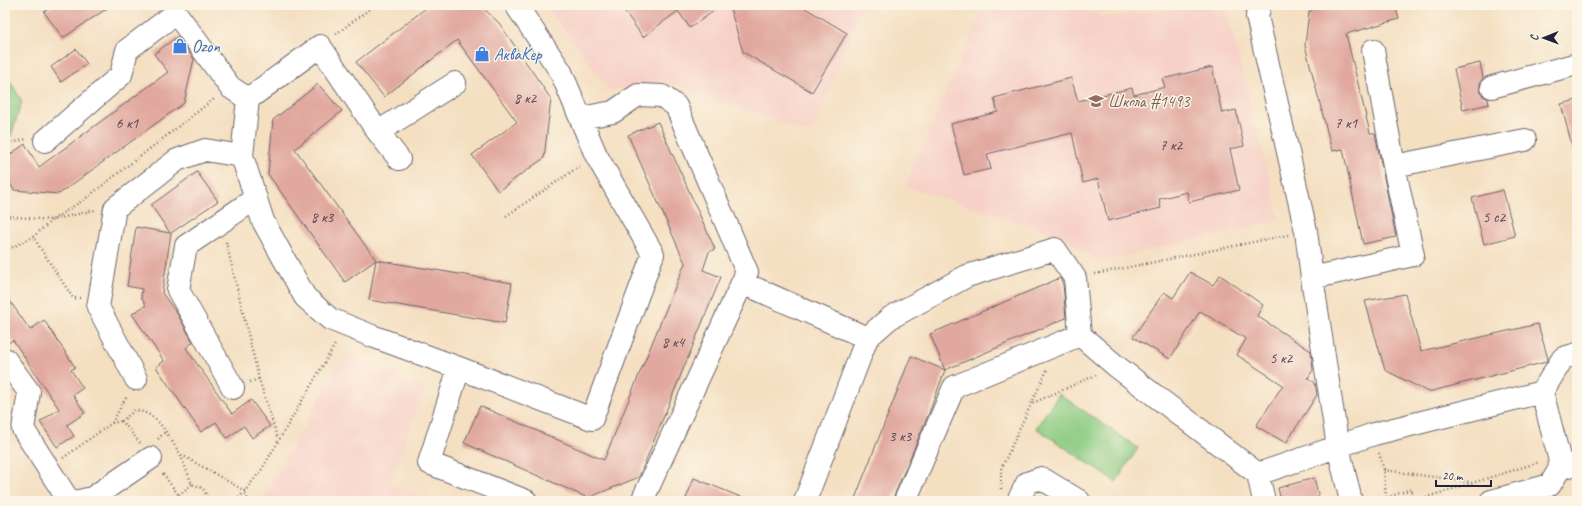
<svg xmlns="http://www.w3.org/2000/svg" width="1582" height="506" font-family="Caveat,sans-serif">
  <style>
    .built { fill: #f7d1c8 }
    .green { fill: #8ccb82; stroke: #57765e }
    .building { fill: #e1a89f }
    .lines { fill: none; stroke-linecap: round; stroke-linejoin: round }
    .minor-casing { stroke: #6c646a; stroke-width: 24 }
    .path { stroke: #6c646a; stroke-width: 2.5; stroke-dasharray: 1 3; stroke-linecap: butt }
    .minor { stroke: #fff; stroke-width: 22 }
    .labels { text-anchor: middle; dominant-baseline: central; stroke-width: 3; stroke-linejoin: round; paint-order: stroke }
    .number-label { font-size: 15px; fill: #524454 }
    .shop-label { font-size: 17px; fill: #366cbe; stroke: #fcf5e5; text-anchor: start }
    .education-label { font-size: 17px; fill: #785e54; stroke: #fcf5e5; text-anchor: start }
  </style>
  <rect width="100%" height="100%" fill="#fcf5e5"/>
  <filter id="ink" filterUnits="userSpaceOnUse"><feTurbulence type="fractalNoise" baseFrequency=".025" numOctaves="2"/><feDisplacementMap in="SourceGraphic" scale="8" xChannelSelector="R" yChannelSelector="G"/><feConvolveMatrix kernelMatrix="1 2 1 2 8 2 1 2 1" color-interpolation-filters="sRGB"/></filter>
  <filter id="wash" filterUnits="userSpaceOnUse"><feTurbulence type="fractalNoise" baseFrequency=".012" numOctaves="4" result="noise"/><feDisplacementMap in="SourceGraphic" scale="16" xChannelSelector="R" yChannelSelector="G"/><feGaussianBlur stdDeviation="0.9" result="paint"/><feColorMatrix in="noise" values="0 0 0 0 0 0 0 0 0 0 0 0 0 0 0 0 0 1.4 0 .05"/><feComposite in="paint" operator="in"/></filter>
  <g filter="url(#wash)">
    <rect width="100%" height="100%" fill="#f4dfc1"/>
    <path class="built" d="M545,5h318l-52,129 -146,-53 -55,10z
      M984,5h88l32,12 105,-12h16l55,215 -182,42 -33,-25 -160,-51z
      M345,353l80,34 -35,97 45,17h-172v-2z"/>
    <path class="green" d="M5,73l17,28 -11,35 -6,1z
      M1059,394l79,54 -22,34 -80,-54z"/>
    <g id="blocks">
      <path class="building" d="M54,5h58l-49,33 -19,-26z
        M430,5h50l19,18 52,76 -7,59 -46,33 -26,-36 45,-33 -60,-82 -73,57 -28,-35z
        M620,5h102l-32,23 -12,-17 -35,26z
        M729,5h71l47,28 -35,59 -69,-40z
        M1318,5h77l4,14 -53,15 24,99h5l21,104 -33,7 -20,-95 -11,2 -27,-106 4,-33z
        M178,36l16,23 -10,44 -125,91 -45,-4 -9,-15v-17l20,-14 14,23 129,-95 -14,-18z
        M76,49l11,15 -26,18 -10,-15z
        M1480,63l3,15 -3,5v7l3,6 5,3 1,5 -26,6 -9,-41z
        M1212,67l10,46 14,-3 8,36 -14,3 9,41 -50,12 -2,-10 -28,7 2,9 -53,13 -10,-42 -15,4 -11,-50 -85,21 4,15 -27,6 -13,-51 47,-12 -4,-14 77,-20 7,23 54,-13 2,7 31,-8 -3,-8z
        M318,84l24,27 -47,38 81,111 -31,22 -77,-108 5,-54z
        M1577,100v46h-5l-11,-42z
        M658,122l57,127 -6,3 -6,18 18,7 -82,200 -51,21 -124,-55 16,-37 124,54 81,-197 -57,-128z
        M197,172l21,29 -47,32 -9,60 16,22 15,27 -7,6 46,66 19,-14 19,26 -18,12 -8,-12 -17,12 -11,-16 -15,10 -45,-65 8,-6 -32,-47 14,-9 -5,-8 1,-8 -15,-3 9,-59 34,6 -19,-28z
        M1503,190l12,46 -31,8 -12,-46z
        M376,260l136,23 -7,40 -136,-23z
        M1190,272l23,13 7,-10 43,30 -6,11 54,35 2,19 -5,8 7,5 2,12 -31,48 -30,-17 27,-41 -46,-30 9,-16 -46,-28 -30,48 -37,-22 31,-45 9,6z
        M1060,278l3,6 3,34 -121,52 -16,43 -35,83 -1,5h-39l57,-145 34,14 -15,-36z
        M5,294l25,36 14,-10 31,47 -4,3 12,18 -10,7 12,18 -18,12 7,11 -17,11 -17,-25 19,-13 -46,-69 -8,5z
        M1405,294l16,57 117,-27 10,35 -2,3 -118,30 -43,-22 -20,-69z
        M694,478l54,22v1h-63z
        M1314,478l6,23h-39l-3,-13z"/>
    </g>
  </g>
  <g filter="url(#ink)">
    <use href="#blocks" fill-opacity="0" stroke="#6c646a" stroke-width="1"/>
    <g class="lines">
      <g class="minor-casing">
        <path id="minor" d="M1260,5l-3,11 49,215 6,47 26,169 13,54
          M1492,87l85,-23
          M581,118l32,-6 25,-17 24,1 14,10 71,166 -105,229
          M378,132l77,-49
          M45,141l76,-66 6,-25 49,-37 54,74 18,12
          M242,156l6,-57 72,-53 58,86 21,27
          M1394,166l131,-26
          M1312,278l101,-23 -19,-89 -21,-116
          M743,283l124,55
          M5,359l24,33 -6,37 46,72
          M459,368l133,51 61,-165 -57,-99 -35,-83 -45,-67
          M136,379l-38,-72 17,-99 62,-48 28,-10 37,6 21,65 42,76 25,22 42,17 87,32 -30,95 97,38
          M233,388l-55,-98 8,-44 70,-48
          M1560,468l-1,-11 -17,-65 21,-34 14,-4
          M1258,474l6,27
          M79,501l13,-3 59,-40
          M805,501l62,-163 23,-20 77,-42 88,-27 20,29 5,57
          M905,501l49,-114 126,-52 36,31 142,108 116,-40 168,-42
          M1018,501l9,-18 14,-5 38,23
          M1491,501l59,-16 10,-17 17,-4"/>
      </g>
      <path class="path" d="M336,34l39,-29
        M5,145l21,-6
        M5,216l47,4 33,-21 129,-100
        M506,216l74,-50
        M226,242l33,137 19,60
        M5,251l28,-14
        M1095,274l193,-39
        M80,298h-7l-40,-61 19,-17 43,-10
        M250,382l9,-3
        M1033,403l63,-28
        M112,423l15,-27
        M158,439l7,-7
        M140,443l-18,-22 13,-11c25,4 32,25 45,44
        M1379,453l5,17 2,28
        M63,458l49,-35 10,-2
        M1384,470l86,12
        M163,474l20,27
        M1001,489v-20l46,-99
        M179,495l13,-11
        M209,501l-6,-13 -11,-4 -12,-30 65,37 3,10
        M236,501l9,-10 17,-22 74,-126
        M1386,501v-3l25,-9 3,12
        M1414,501l126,-39"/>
      <use href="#minor" class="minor"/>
    </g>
  </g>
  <defs>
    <g id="shop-bare" transform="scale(1.2)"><path d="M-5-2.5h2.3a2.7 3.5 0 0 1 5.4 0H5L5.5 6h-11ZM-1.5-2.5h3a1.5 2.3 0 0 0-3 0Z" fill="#3f7fe0" stroke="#fcf5e5" stroke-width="2.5" paint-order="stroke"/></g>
    <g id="school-bare" transform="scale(1.2)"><path d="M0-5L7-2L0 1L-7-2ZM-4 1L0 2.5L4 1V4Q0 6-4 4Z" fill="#8d6e63" stroke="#fcf5e5" stroke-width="2.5" paint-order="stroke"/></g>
  </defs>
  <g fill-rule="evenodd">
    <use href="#shop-bare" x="180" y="46"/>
    <use href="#shop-bare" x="482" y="54"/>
    <use href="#school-bare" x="1096" y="101"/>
  </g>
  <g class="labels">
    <g class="number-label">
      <text x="525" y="98">8 к2</text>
      <text x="127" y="123">6 к1</text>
      <text x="1346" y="123">7 к1</text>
      <text x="1171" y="145">7 к2</text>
      <text x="322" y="217">8 к3</text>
      <text x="1494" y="217">5 с2</text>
      <text x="673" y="342">8 к4</text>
      <text x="1281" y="358">5 к2</text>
      <text x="900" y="436">3 к3</text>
    </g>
    <g class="shop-label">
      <text x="192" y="46">Ozon</text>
      <text x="494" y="54">АкваКер</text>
    </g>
    <g class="education-label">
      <text x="1108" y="101">Школа #1493</text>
    </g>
  </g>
  <rect width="1582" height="506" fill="none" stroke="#fcf5e5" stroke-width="20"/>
  <g transform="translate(1544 38) rotate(269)" stroke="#fcf5e5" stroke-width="3" paint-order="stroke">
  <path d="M0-3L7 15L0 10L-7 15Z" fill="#22223b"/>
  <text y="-6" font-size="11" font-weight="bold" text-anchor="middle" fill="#22223b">С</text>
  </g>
  <path d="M1436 480v6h55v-6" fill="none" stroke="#22223b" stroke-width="2"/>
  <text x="1442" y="480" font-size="12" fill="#22223b" stroke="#fcf5e5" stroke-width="3" paint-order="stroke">20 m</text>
</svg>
